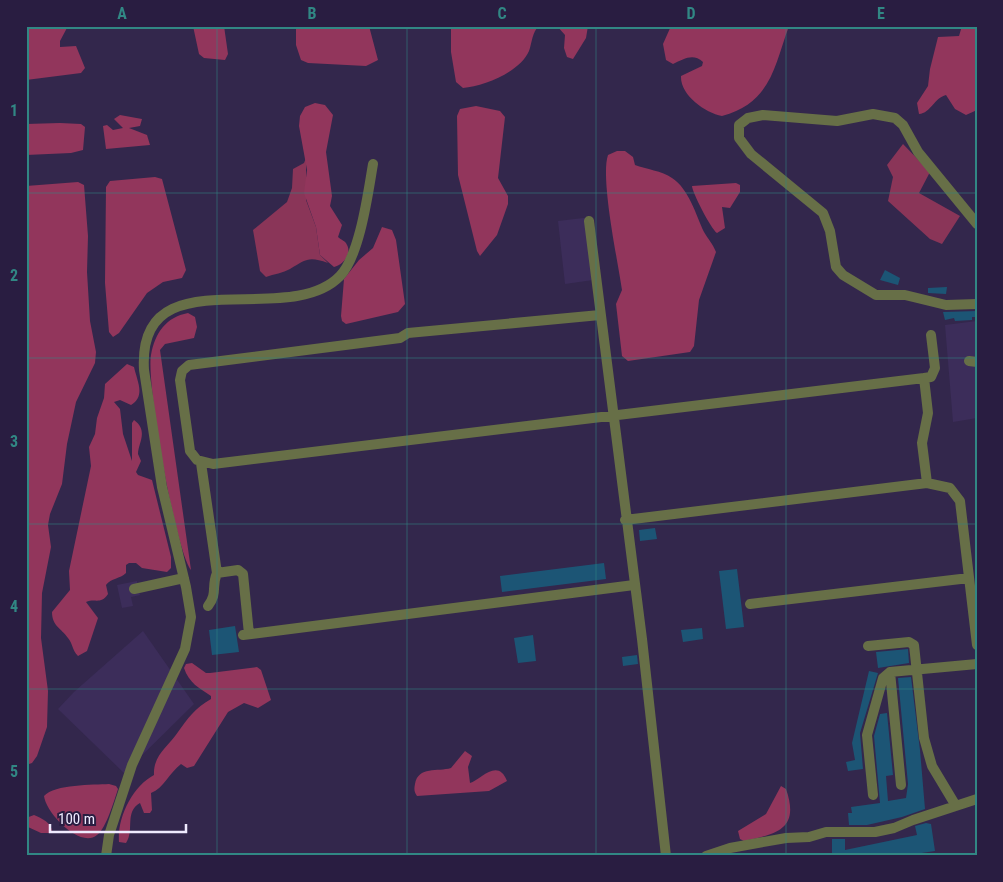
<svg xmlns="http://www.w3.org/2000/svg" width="1003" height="882" font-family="'Roboto Condensed',sans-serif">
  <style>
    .built { fill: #3c2d5a }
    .green { fill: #8a3558 }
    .forest { fill: #92365c }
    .building { fill: #1c5575 }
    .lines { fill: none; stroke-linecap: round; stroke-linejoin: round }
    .minor { stroke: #676f47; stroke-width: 10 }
    .grid { fill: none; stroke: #318784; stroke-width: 1; stroke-opacity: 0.55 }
    .neatline { fill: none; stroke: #318784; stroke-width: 2 }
    .grid-label { font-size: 16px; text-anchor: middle; font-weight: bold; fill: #318784 }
  </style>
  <rect width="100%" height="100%" fill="#33274c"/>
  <path class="built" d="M592,217l8,62 -35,5 -7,-63z
    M977,321v97l-24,4 -8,-97z
    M137,581l3,14 -9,2 2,9 -11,2 -5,-23z
    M143,631l51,73 -70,69 -66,-64 16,-17z"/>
  <path class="green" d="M903,144l27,28 -11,21 41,23 -18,28 -12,-5 -42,-38 5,-24 -6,-12z
    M306,158v42l10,27 4,28 8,8c-19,-7 -22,-4 -38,6 -7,4 -16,5 -24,8l-6,-6 -7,-41 34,-28 5,-14 1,-19 11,-6z"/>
  <path class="forest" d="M26,26h42l-8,15v6l16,-1 9,22 -4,5 -55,7z
    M193,26h31l4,28 -3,6 -21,-2 -5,-4z
    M296,26h73l9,34 -12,6 -58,-3 -7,-3 -5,-15z
    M451,26h88c-7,6 -7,17 -10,25 -9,21 -45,35 -66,37l-7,-6 -5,-30z
    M557,26h31l-2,12 -13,21 -6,-2 -3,-9 1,-13z
    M671,26h118c-15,41 -18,77 -67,90 -17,-3 -42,-21 -41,-40l21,-10 1,-4c-10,-9 -19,-3 -30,2l-7,-4 -3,-16z
    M962,26h15v84l-11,5 -11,-6 -9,-14c-12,3 -15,18 -27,19l-2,-11 11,-17 2,-17 8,-32 21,-1z
    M315,103l10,2 8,10 -7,37 6,44 -2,10 12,19 -4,12c3,3 8,4 9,8 5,9 -4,20 -13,22l-14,-12 -4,-28 -12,-34 3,-23 -8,-44 1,-10 5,-9z
    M476,106l24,5 5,6 -7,61 10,18v8l-11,31 -17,21 -3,-5 -19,-76 -1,-59 3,-7z
    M120,115l22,4 -2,7 -11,2 18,7 3,10 -44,4 -3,-23 4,-1 6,5 10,-2 -9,-9z
    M60,123l21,1 4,3 -2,23 -12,3 -45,2v-31z
    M617,151h8l8,6 2,8c11,4 27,6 37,13 17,11 24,37 32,54 4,7 9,12 12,20l-17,48 -5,46 -4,6 -62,9 -6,-5 -6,-52 6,-14c-4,-28 -22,-112 -14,-135z
    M155,177l7,2 24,91 -4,8 -19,4 -16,11 -28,40 -6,4 -4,-5 -4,-49 1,-96 4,-6z
    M78,182l6,3 4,51 -1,36 3,49 6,31 -1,11 -19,39 -9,42 -5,40 -12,30 -2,11 3,22 -9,46 -1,45 7,53 -1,36 -10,29 -5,7 -6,2v-579z
    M736,183l4,2v7l-10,16 -8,-1 3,21 -8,5c-6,-4 -25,-41 -25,-47z
    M382,227l10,3 4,10 9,64 -7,8 -52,12 -4,-3 -1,-5 3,-37 15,-19 14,-12z
    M188,313l7,4 2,10 -3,11 -29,6 -5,6 31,220c-16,-21 -45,-187 -40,-215 4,-22 15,-38 37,-42z
    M127,364l7,3c3,14 12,29 -3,38l-11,-5 -6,2 6,7 3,25 9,27v-38l2,-3c15,11 4,23 4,34l3,7 -5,11 2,3 14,5 19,77v11l-4,4 -25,-4 -6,-5h-7l-3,2v8c-6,6 -15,5 -20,12l2,9c-7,11 -13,4 -22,8l12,16 -11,33 -9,5c-6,-6 -5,-12 -10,-18 -7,-10 -16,-12 -16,-26l18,-22 -1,-19 22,-105 -2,-19 6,-13 2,-16 7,-20 1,-14z
    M192,663l14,10h4l47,-6 4,3 10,30 -13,8 -14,-5 -16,9 -34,54 -7,2 -6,-4c-12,9 -17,24 -30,29l1,17 -2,3h-6l-4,-10c-16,9 -5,27 -14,40l-7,-1c-2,-25 14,-56 35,-67 -1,-20 14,-28 24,-43 10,-14 17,-24 33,-33v-3c-12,-8 -22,-13 -27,-28l2,-4z
    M465,751l7,5 -4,11 2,16c10,-3 28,-26 37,-2l-18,10 -72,5c-3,-4 -3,-7 -2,-12 3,-18 23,-12 36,-16z
    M109,784l7,2 2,3c-4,12 -12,40 -21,46 -17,14 -51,-22 -53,-39 11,-12 49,-11 65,-12z
    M781,786l5,3c14,40 -9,45 -42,52l-4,-2 -2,-8 28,-17z
    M34,815c8,3 19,9 18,18h-11l-13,-6 -2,-9z"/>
  <path class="building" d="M885,270l15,8 -2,7 -18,-5z
    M947,287l-1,7 -18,-1v-5z
    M977,311v6h-5v3l-17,1 -1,-3 -9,2 -2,-8z
    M655,528l2,11 -17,2 -1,-11z
    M604,563l2,16 -104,13 -2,-16z
    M737,569l7,58 -18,2 -7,-58z
    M235,626l4,26 -27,3 -3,-25z
    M702,628l1,11 -20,3 -2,-12z
    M533,635l3,26 -18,2 -4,-25z
    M908,649l1,14 -31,5 -2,-16z
    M637,655l1,9 -15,2 -1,-9z
    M869,671l9,2 -18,60 3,36 -15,2 -2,-9 9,-2 -3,-17z
    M911,677l9,73 5,59 -23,8 -35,8h-18l-1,-12h4l-1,-6 29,-4 -6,-67 6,-22 7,-1 6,62 -7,1 2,25 18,-3 2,-14 -10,-106z
    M926,823l5,1 4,27 -34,5h-69v-17h13v11l72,-15 -2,-9z"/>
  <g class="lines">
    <path class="minor" d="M589,221l53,418 24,217
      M977,224l-59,-72 -15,-27 -8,-7 -22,-4 -36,7 -74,-6 -15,3 -9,7v13l12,16 72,59 7,18 6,36 7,8 33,20h29l41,10 31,-1
      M600,315l-192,18 -8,5 -211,27 -7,6 -2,9 10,71 7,9 16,4 711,-86
      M931,335l4,33 -4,9 -7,1 4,35 -6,30 5,40 23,5 10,13 17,144
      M969,361l8,1
      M201,463l16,110 21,-3 5,4 6,60
      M625,520l302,-37
      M134,589l50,-11
      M750,604l219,-26
      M208,606c10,-13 3,-19 9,-33
      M243,635l391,-50
      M868,646l41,-4 5,3 10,93 8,28 24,40
      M890,672l11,113
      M873,795l-6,-60 16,-57 7,-6 87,-8
      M106,856l3,-21 23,-70 53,-116 6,-32 -5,-30 -24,-100 -18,-117c-7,-117 143,-39 196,-94 20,-21 28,-83 33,-112
      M706,856l24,-8 56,-10 23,-1 17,-5h49l19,-4 19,-8 64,-21"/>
  </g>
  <path class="grid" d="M217,26v830M407,26v830M596,26v830M786,26v830M26,193h951M26,358h951M26,524h951M26,689h951"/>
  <rect width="1003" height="882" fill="none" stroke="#291d41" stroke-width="55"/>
  <path d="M50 824v8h136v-8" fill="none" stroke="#efeafe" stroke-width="2.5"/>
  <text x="58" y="824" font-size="15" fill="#efeafe" stroke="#291d41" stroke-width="4" paint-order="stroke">100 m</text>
  <rect x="28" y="28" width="948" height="826" class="neatline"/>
  <g class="grid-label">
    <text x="122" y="19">A</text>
    <text x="312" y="19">B</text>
    <text x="502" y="19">C</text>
    <text x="691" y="19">D</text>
    <text x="881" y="19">E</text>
    <text x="14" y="116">1</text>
    <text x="14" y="281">2</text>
    <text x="14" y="447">3</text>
    <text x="14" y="612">4</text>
    <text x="14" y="777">5</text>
  </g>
</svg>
